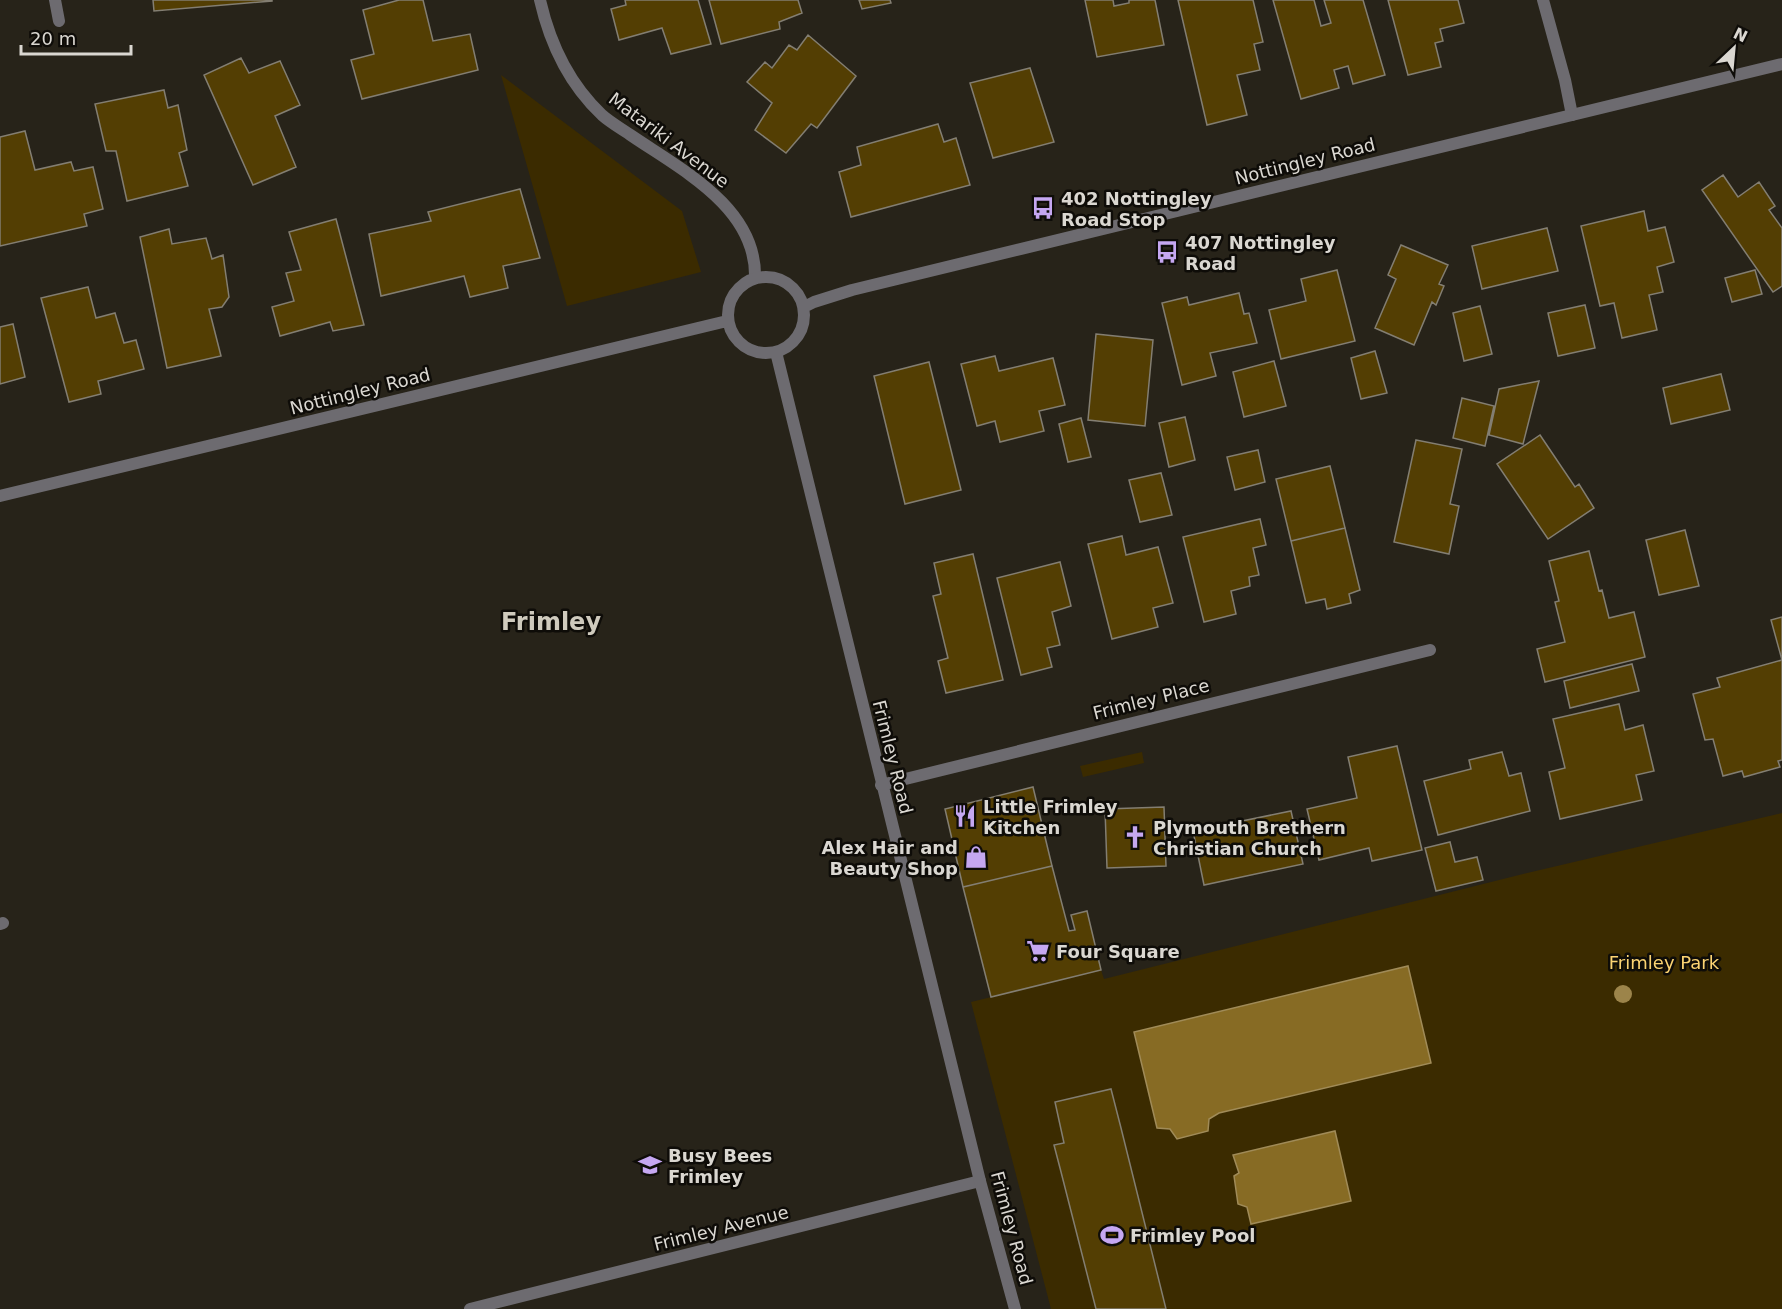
<svg xmlns="http://www.w3.org/2000/svg" width="1782" height="1309" font-family="'DejaVu Sans',sans-serif">
  <style>
    .green { fill: #3b2b00 }
    .water { fill: #876b24; stroke: #a08b58; stroke-width: 1.5 }
    .building { fill: #533e03; stroke: #837e72; stroke-width: 1.5 }
    .lines { fill: none; stroke-linecap: round; stroke-linejoin: round }
    .minor { stroke: #6d6b70; stroke-width: 12 }
    .tertiary { stroke: #6d6b70; stroke-width: 12 }
    .tree { fill: #9c844a }
    .labels { text-anchor: middle; dominant-baseline: central; stroke-width: 5; stroke-linejoin: round; paint-order: stroke }
    .street-label { font-size: 18px; fill: #dad7d1; stroke: #0e0c08 }
    .poi-label { font-size: 18px; font-weight: bold; fill: #dad7d1; stroke: #0e0c08; text-anchor: start }
    .park-label { font-size: 18px; fill: #fbd372; stroke: #0e0c08 }
    .district-label { font-size: 24px; font-weight: bold; fill: #cfcabd; stroke: #0e0c08 }
  </style>
  <rect width="100%" height="100%" fill="#272319"/>
  <path class="green" d="M501,75l181,136 19,61 -134,34z
    M1142,752l2,11 -61,14 -3,-11z
    M1782,813v496h-731l-80,-307 130,-32 3,9 415,-104z"/>
  <path class="water" d="M1408,966l23,97 -212,50 -10,6 -1,12 -31,8 -7,-10 -13,-1 -23,-96z
    M1335,1131l16,70 -100,23 -4,-17 -9,-3 -4,-28 5,-3 -6,-18z"/>
  <path class="building" d="M153,0h119v1l-118,10z
    M399,0h24l10,41 37,-7 8,36 -116,29 -11,-39 23,-6 -11,-44z
    M625,0h73l13,44 -40,10 -9,-26 -43,12 -8,-31 15,-4z
    M709,0h89l4,13 -23,9 1,7 -59,15z
    M859,0h31l1,3 -29,6z
    M1085,0h28l1,6 15,-3v-3h26l9,45 -67,12z
    M1178,0h75l10,42 -9,2 6,26 -23,5 10,40 -40,10z
    M1273,0h41l7,26 10,-3 -7,-23h39l22,75 -32,9 -5,-18 -14,4 5,18 -38,11z
    M1388,0h70l6,23 -24,6 3,12 -8,2 6,24 -33,8z
    M808,35l48,41 -39,52 -6,-4 -25,29 -31,-23 17,-27 -25,-21 18,-20 7,6 17,-23 8,5z
    M241,58l8,15 31,-12 20,44 -25,11 21,51 -43,18 -49,-110z
    M1030,68l24,74 -61,16 -23,-75z
    M164,90l4,18 10,-3 9,45 -8,3 9,33 -61,15 -11,-50h-10l-11,-47z
    M938,124l6,18 12,-4 14,47 -119,32 -12,-45 22,-7 -4,-18z
    M25,131l10,39 36,-8 3,9 19,-4 10,42 -19,5 3,12 -87,20v-109z
    M1723,175l15,22 21,-15 16,24 -6,4 13,18v58l-9,6 -71,-102z
    M520,189l20,69 -37,8 5,22 -38,9 -6,-21 -83,20 -12,-62 62,-13 -3,-9z
    M1644,211l4,20 17,-4 9,35 -17,5 6,25 -14,3 8,35 -35,8 -8,-35 -14,3 -19,-80z
    M336,219l28,106 -31,6 -3,-9 -50,14 -8,-29 22,-6 -8,-28 15,-3 -12,-38z
    M1547,228l11,43 -76,18 -10,-43z
    M169,229l3,15 34,-6 6,21 11,-4 6,42 -7,10 -13,2 12,47 -54,12 -27,-131z
    M1401,245l47,20 -9,19 5,2 -8,19 -4,-3 -18,43 -39,-17 21,-49 -8,-4z
    M1337,270l18,71 -74,18 -12,-49 37,-9 -5,-22z
    M1755,270l7,24 -30,8 -7,-24z
    M88,287l8,31 19,-5 9,30 12,-3 8,29 -46,12 3,13 -32,8 -28,-104z
    M1239,293l5,21 5,-1 8,30 -47,10 6,23 -34,9 -20,-82 25,-6 2,8z
    M1585,305l10,43 -37,8 -10,-43z
    M1480,306l12,48 -28,7 -11,-48z
    M13,324l12,53 -25,7v-57z
    M1096,334l57,6 -8,86 -57,-6z
    M1375,351l12,42 -26,6 -10,-41z
    M995,356l4,15 54,-13 12,47 -26,6 5,20 -44,11 -5,-21 -18,5 -16,-62z
    M1274,361l12,45 -42,11 -11,-45z
    M929,362l32,128 -56,14 -31,-128z
    M1721,374l9,36 -59,14 -8,-36z
    M1539,381l-16,63 -34,-9 10,-46z
    M1462,398l32,8 -9,40 -32,-8z
    M1185,417l10,43 -26,7 -10,-44z
    M1081,418l10,39 -23,5 -9,-38z
    M1540,435l35,52 4,-3 15,24 -46,31 -51,-75z
    M1416,440l46,9 -12,55 9,2 -10,48 -55,-12z
    M1258,450l7,32 -30,8 -8,-33z
    M1330,466l15,62 -54,13 -15,-62z
    M1161,473l11,42 -32,7 -11,-42z
    M1260,519l6,26 -13,3 6,27 -10,2 1,9 -19,5 5,23 -32,8 -21,-85z
    M1345,528l15,62 -11,4 2,9 -24,6 -2,-10 -19,4 -15,-62z
    M1685,530l14,56 -40,9 -13,-55z
    M1122,536l4,19 32,-8 15,56 -20,5 5,19 -46,12 -24,-95z
    M1589,551l10,40 3,-1 7,28 25,-6 11,45 -100,25 -8,-33 28,-7 -10,-40 4,-1 -10,-40z
    M973,554l30,126 -57,13 -8,-32 10,-3 -15,-62 8,-2 -7,-31z
    M1060,562l11,44 -19,6 8,33 -13,3 5,19 -31,8 -24,-97z
    M1782,617v143l-4,1 2,6 -36,10 -2,-6 -19,5 -10,-37 -8,1 -12,-46 27,-7 -3,-9 65,-18 -11,-40z
    M1632,664l7,27 -69,17 -6,-27z
    M1619,704l6,26 18,-5 11,46 -18,4 6,25 -82,19 -11,-47 16,-4 -12,-49z
    M1397,746l25,104 -50,11 -3,-13 -50,12 -12,-51 50,-11 -9,-41z
    M1502,752l7,24 12,-3 9,38 -92,24 -14,-54 47,-12 -2,-9z
    M1033,787l19,79 -89,21 -18,-78z
    M1164,807l2,59 -59,2 -2,-59z
    M1291,811l12,53 -99,21 -11,-54z
    M1450,842l5,20 22,-5 6,23 -47,11 -11,-43z
    M1052,866l17,65 6,-1 -4,-15 16,-4 14,59 -110,27 -28,-110z
    M1111,1089l10,39 45,181h-70l-36,-141 -6,-23 10,-2 -9,-41z"/>
  <g class="lines">
    <path class="minor" d="M55,0l4,21
      M540,0c10,44 28,83 62,115 9,8 20,14 30,21 50,34 125,72 123,142
      M1543,0l22,80 7,35
      M881,785l549,-135
      M0,924l3,-1
      M470,1309l510,-128"/>
    <path class="tertiary" d="M728 315a38 38 0 1 1 76 0a38 38 0 1 1-76 0Z
      M804,307l10,-5 38,-12 930,-226
      M776,352l204,829 35,128
      M0,496l727,-175"/>
  </g>
  <circle class="tree" cx="1623" cy="994" r="9"/>
  <defs>
    <g id="bus-bare" transform="scale(1.8)"><path d="M-5-6H5V4H4V6H2V4H-2V6H-4V4H-5ZM-3.5-4V0h7V-4ZM-3.5 1.2v1.5H-2V1.2ZM2 1.2v1.5H3.5V1.2Z" fill="#c5a7f1" stroke="#0e0c08" stroke-width="2.5" paint-order="stroke"/></g>
    <g id="restaurant-bare" transform="scale(1.8)"><path d="M-5-6h1v4h1v-4h1v4h1v-4h1v5L-1.5 .5V6h-2V.5L-5-1ZM5-6V6H3V1.5H1.5Q1.5-4 5-6Z" fill="#c5a7f1" stroke="#0e0c08" stroke-width="2.5" paint-order="stroke"/></g>
    <g id="church-bare" transform="scale(1.8)"><path d="M-1.2-6h2.4v3.5h3.3v2.4h-3.3V6h-2.4V-.1h-3.3v-2.4h3.3Z" fill="#c5a7f1" stroke="#0e0c08" stroke-width="2.5" paint-order="stroke"/></g>
    <g id="shop-bare" transform="scale(1.8)"><path d="M-5-2.5h2.3a2.7 3.5 0 0 1 5.4 0H5L5.5 6h-11ZM-1.5-2.5h3a1.5 2.3 0 0 0-3 0Z" fill="#c5a7f1" stroke="#0e0c08" stroke-width="2.5" paint-order="stroke"/></g>
    <g id="supermarket-bare" transform="scale(1.8)"><path d="M-6-5.5h2.5l.6 2H6L4.5 2H-2.5L-4.4-4H-6ZM-1.5 3.2a1.3 1.3 0 1 0 .1 0ZM3 3.2a1.3 1.3 0 1 0 .1 0Z" fill="#c5a7f1" stroke="#0e0c08" stroke-width="2.5" paint-order="stroke"/></g>
    <g id="school-bare" transform="scale(1.8)"><path d="M0-5L7-2L0 1L-7-2ZM-4 1L0 2.5L4 1V4Q0 6-4 4Z" fill="#c5a7f1" stroke="#0e0c08" stroke-width="2.5" paint-order="stroke"/></g>
    <g id="stadium-bare" transform="scale(1.8)"><path d="M0-5a6.5 5 0 1 0 0 10a6.5 5 0 1 0 0-10ZM-3.5-1.8h7v3.6h-7Z" fill="#c5a7f1" stroke="#0e0c08" stroke-width="2.5" paint-order="stroke"/></g>
  </defs>
  <g fill-rule="evenodd">
    <use href="#bus-bare" x="1043" y="208"/>
    <use href="#bus-bare" x="1167" y="252"/>
    <use href="#restaurant-bare" x="965" y="816"/>
    <use href="#church-bare" x="1135" y="837"/>
    <use href="#shop-bare" x="976" y="857"/>
    <use href="#supermarket-bare" x="1038" y="951"/>
    <use href="#school-bare" x="650" y="1165"/>
    <use href="#stadium-bare" x="1112" y="1235"/>
  </g>
  <g class="labels">
    <g class="street-label">
      <text transform="translate(669 140) rotate(37)">Matariki Avenue</text>
      <text transform="translate(1305 161) rotate(-14)">Nottingley Road</text>
      <text transform="translate(360 391) rotate(-14)">Nottingley Road</text>
      <text transform="translate(1151 699) rotate(-14)">Frimley Place</text>
      <text transform="translate(893 757) rotate(76)">Frimley Road</text>
      <text transform="translate(721 1228) rotate(-14)">Frimley Avenue</text>
      <text transform="translate(1012 1228) rotate(75)">Frimley Road</text>
    </g>
    <g class="poi-label">
      <text x="1061" y="198">402 Nottingley<tspan x="1061" dy="21">Road Stop</tspan></text>
      <text x="1185" y="242">407 Nottingley<tspan x="1185" dy="21">Road</tspan></text>
      <text x="983" y="806">Little Frimley<tspan x="983" dy="21">Kitchen</tspan></text>
      <text x="1153" y="827">Plymouth Brethern<tspan x="1153" dy="21">Christian Church</tspan></text>
      <text x="958" y="847" text-anchor="end">Alex Hair and<tspan x="958" dy="21">Beauty Shop</tspan></text>
      <text x="1056" y="951">Four Square</text>
      <text x="668" y="1155">Busy Bees<tspan x="668" dy="21">Frimley</tspan></text>
      <text x="1130" y="1235">Frimley Pool</text>
    </g>
    <g class="park-label">
      <text x="1664" y="962">Frimley Park</text>
    </g>
    <g class="district-label">
      <text x="551" y="622">Frimley</text>
    </g>
  </g>
  <g transform="translate(1734 48) rotate(26)" stroke="#0e0c08" stroke-width="4.5" paint-order="stroke">
  <path d="M0-4.5L10 22L0 15L-10 22Z" fill="#dad7d1"/>
  <text y="-9" font-size="16" font-weight="bold" text-anchor="middle" fill="#dad7d1">N</text>
  </g>
  <path d="M21 45v9h110v-9" fill="none" stroke="#dad7d1" stroke-width="3"/>
  <text x="30" y="45" font-size="18" fill="#dad7d1" stroke="#0e0c08" stroke-width="4.5" paint-order="stroke">20 m</text>
</svg>
